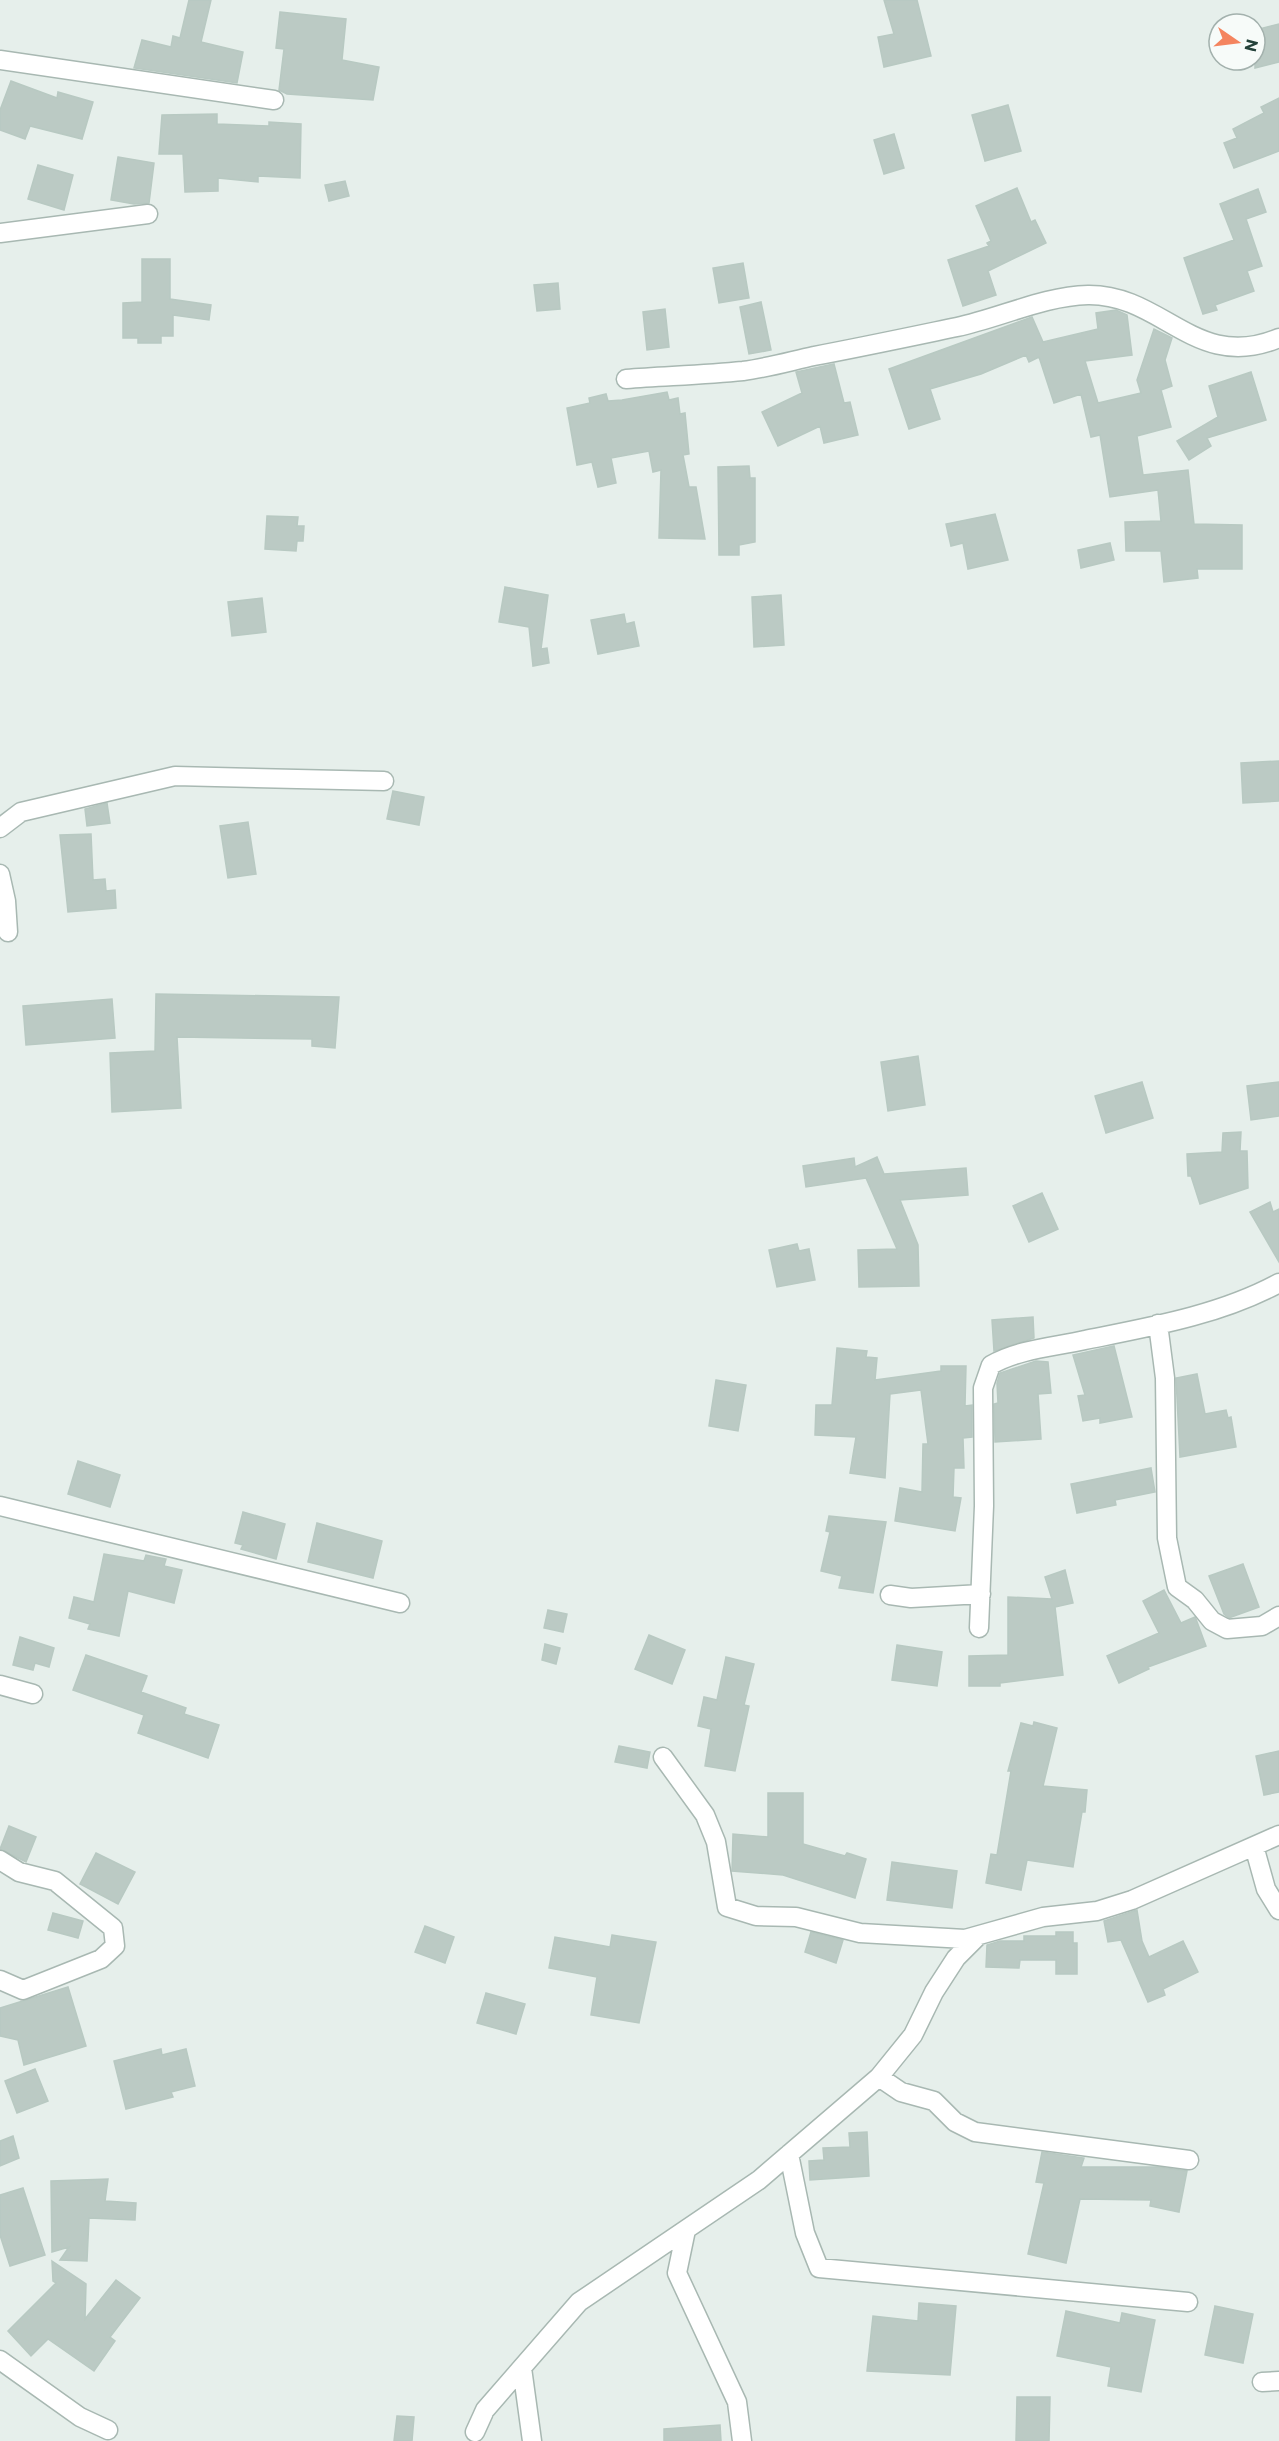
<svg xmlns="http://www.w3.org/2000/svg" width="1279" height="2441" font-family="Commissioner,sans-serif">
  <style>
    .building { fill: #bbcac4; stroke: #b8c9c2; stroke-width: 1.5 }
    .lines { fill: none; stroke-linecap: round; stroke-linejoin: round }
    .street-casing { stroke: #a8b8b2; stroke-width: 21 }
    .street { stroke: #fff; stroke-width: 18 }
  </style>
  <rect width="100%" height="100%" fill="#e6efeb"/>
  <path class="building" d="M189,0h22l-10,42 42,10 -6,31 -103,-15 8,-28 29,7 2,-11 7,2z
    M884,0h33l14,56 -47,11 -6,-30 16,-3z
    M280,12l66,7 -4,41 37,7 -6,33 -86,-6 -8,-4 5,-41 -8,-1z
    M1279,24v38l-24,6v-38z
    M11,81l46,17 1,-6 35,10 -11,37 -52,-13 -5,13 -25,-9v-20z
    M1279,98v53l-45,17 -10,-25 13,-5 -4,-9 31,-16 -3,-6z
    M1008,105l13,46 -36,10 -13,-46z
    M217,114v10l52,2v-4l32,2 -1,54 -42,-2v6l-40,-4v13l-33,1 -2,-38h-24l3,-39z
    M894,134l10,34 -20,6 -10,-34z
    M118,157l36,6 -5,40 -15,1 -23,-4z
    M38,165l35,10 -9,35 -36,-11z
    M345,181l4,15 -20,5 -4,-16z
    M1017,188l14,34 4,-2 11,23 -58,28 8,24 -33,11 -15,-46 41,-14 -2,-3 4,-2 -15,-35z
    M1258,189l8,23 -20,7 16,47 -15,5 7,20 -39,14 2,5 -14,4 -19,-56 50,-18 -14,-36z
    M142,259h28v40l41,6 -2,15 -36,-5v21h-12v7h-23v-5h-15v-35l19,-1z
    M743,263l6,35 -30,5 -6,-35z
    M558,283l2,26 -23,2 -3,-26z
    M761,302l10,48 -22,4 -9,-47z
    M665,309l4,38 -22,3 -4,-38z
    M1116,310l11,5 5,40 -47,6 13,42 43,-10 -4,-13 17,-51 18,9 -7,22 7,26 -11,4 10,37 -34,9 6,39 45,-5 6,54 48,1v44h-45l1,9 -34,4 -3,-31h-35l-1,-29 36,-1 -3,-31 -48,7 -10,-62 -9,2 -10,-43 -27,9 -15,-46 -10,5 -3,-7 -45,19 -51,15 10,30 -31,10 -20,-60 143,-52 11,25 55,-13 -2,-16z
    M834,364l10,39 6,-1 8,33 -34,8 -4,-17 -42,20 -16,-34 40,-19 -6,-21z
    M1251,372l15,48 -59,18 4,8 -22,14 -12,-19 41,-24 -9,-31z
    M667,392l2,8 9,-2 2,16 5,-1 4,41 -6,1 6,32h7l9,52 -46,-1 2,-68 -8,2 -4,-21 -38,7 5,25 -18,4 -6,-25 -15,3 -10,-57 23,-5 -1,-5 17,-4 2,7 14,-1z
    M749,466l1,12h5v64l-16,3v10h-20l-1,-88z
    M995,514l13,46 -40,9 -5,-26 -12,3 -5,-22z
    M267,516l31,1 -1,9h7l-1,15h-6l-1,10 -31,-2z
    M1110,543l4,17 -33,8 -3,-18z
    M505,587l43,8 -7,54 6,-1 2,15 -16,3 -4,-39 -30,-5z
    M781,595l3,50 -30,2 -2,-50z
    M262,598l4,34 -34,4 -4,-34z
    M624,614l2,10 8,-2 5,24 -41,8 -7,-34z
    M1279,761v40l-36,2 -2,-40z
    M393,791l31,6 -5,28 -32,-6z
    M107,803l3,20 -23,3 -2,-17z
    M248,822l8,52 -28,4 -8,-52z
    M91,834l2,46 12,-1 1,12 9,-1 1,18 -48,4 -8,-77z
    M156,994l183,3 -4,51 -23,-2v-7l-135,-2 4,71 -69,4 -2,-59 45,-2z
    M112,999l3,39 -89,7 -3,-39z
    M918,1056l7,49 -37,6 -7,-49z
    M1142,1082l11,36 -47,15 -11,-37z
    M1279,1082v34l-28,4 -4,-34z
    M1241,1132l-1,19h7l1,37 -48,16 -9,-28h-3l-1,-22 35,-2 1,-19z
    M877,1157l7,17 82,-6 2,27 -68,5 18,45 1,41 -60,1 -1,-37 39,-1 -31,-71 -60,9 -3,-21 51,-8 1,9z
    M1042,1193l16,36 -29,13 -16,-36z
    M1270,1202l3,10 6,-3v53l-29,-50z
    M797,1244l2,7 10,-2 6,31 -38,7 -8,-37z
    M1033,1317l1,21 -40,13 -2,-31z
    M1114,1346l18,71 -32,6v-5l-17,3 -5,-25 7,-1 -12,-40z
    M837,1348l30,3 -1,6 11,1 -2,22 66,-9v-5h25l-1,40 7,-1v32l-9,1 1,30h-10l-1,29 8,1 -6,33 -60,-10 5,-33 22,4 1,-48h5l-7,-54 -31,4 -5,84 -35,-5 6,-36 -41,-2 1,-30h16z
    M1036,1361l12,1 3,31 -13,1 3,45 -46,3 -1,-38 4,-1 -1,-20 3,-10z
    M1197,1374l8,40 21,-4 2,8 3,-1 5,30 -56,10 -4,-79z
    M716,1380l30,5 -8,46 -29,-5z
    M78,1461l42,14 -10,32 -42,-13z
    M1151,1468l4,24 -40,8 1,5 -39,8 -6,-29z
    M243,1512l42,12 -9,35 -35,-10 2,-4 -8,-2z
    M829,1516l57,6 -13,71 -34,-5 3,-12 -21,-5 9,-39 -4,-1z
    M317,1523l65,18 -9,37 -65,-16z
    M104,1554l40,7 2,-6 20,4 -2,7 18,4 -8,33 -46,-12 -9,45 -31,-7 2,-5 -21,-6 5,-21 20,5z
    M1243,1564l16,43 -30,11 -5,-4 -15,-38z
    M1065,1570l8,33 -18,4 8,68 -63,8v3h-31v-30l39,-1v-58l44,2 -7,-22z
    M1164,1590l17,33 14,-6 1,2 10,27 -58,21 1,2 -30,14 -12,-27 52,-23 -16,-32z
    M548,1610l19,4 -4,18 -19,-4z
    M649,1635l36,15 -13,34 -37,-15z
    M20,1637l34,11 -5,19 -14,-4 -2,7 -20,-5z
    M545,1644l15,4 -4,16 -14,-4z
    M897,1645l45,7 -5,34 -45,-6z
    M86,1655l61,21 -6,16 45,16 -2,6 35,11 -11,33 -70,-25 6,-18 -71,-25z
    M726,1657l28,7 -10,41 5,1 -14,65 -30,-5 6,-37 -13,-3 6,-29 13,3z
    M1034,1722l23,6 -14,58 44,4 -2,22h-3l-9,55 -46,-7 -6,30 -35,-7 5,-29 6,1 14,-84h-3l13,-48 12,3z
    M619,1746l31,6 -3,16 -32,-6z
    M1279,1751v41l-15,3 -8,-39z
    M768,1793h35v51l42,12 2,-3 19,6 -11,39 -72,-23 -51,-4 1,-37 35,3z
    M9,1826l27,11 -10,25 -26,-13z
    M96,1853l39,19 -17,32 -38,-20z
    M892,1862l65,9 -5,37 -65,-8z
    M1137,1910l5,31 7,16 34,-16 15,31 -35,17 2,6 -17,7 -27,-62 -13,2 -4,-21z
    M53,1913l30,8 -5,17 -30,-8z
    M425,1926l29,11 -9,26 -30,-11z
    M811,1932l32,8 -7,23 -31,-11z
    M1056,1932h17v11h4v31h-21v-14h-36l-1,8 -33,-1 1,-22 13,-4h24v-5h32z
    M612,1935l44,7 -17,81 -48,-8 6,-38 -48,-9 6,-31 55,10z
    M68,1987l18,59 -62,19 -6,-25 -18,-4v-28z
    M486,1993l39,11 -9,30 -39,-11z
    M161,2049l1,6 24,-6 9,37 -24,6 2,5 -47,12 -12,-48z
    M35,2069l13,32 -31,12 -12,-32z
    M867,2132l2,44 -59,4 -1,-19 15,-1 -1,-12 27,-1 -1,-14z
    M13,2136l6,22 -19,8v-25z
    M1042,2152l42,6 -3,9h77l29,4 -8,41 -29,-6 1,-6 -71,-1 -14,64 -38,-9 16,-71 -8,-1z
    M108,2179l-3,22 31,2 -1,17 -46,-2 -2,43 -27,-1 9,-13 -17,5 -1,-71z
    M23,2188l22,67 -35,11 -10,-31v-40z
    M52,2261l34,23 -1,35 31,-39 24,18 -30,39 5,4 -21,30 -46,-32 -17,17 -23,-25 48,-48 -3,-2z
    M919,2303l37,3 -6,69 -83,-4 6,-55 45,5z
    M1215,2306l38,8 -10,49 -38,-8z
    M1066,2311l54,12 2,-10 33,7 -14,72 -33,-6 3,-19 -54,-11z
    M1017,2397h33l-1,44h-33z
    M397,2416l17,1 -2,24h-18z
    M720,2425l1,16h-57v-12z"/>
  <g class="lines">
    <g class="street-casing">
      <path id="street" d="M0,60l274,40
        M0,233l148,-19
        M626,379c39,-3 78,-4 117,-8 24,-3 48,-10 71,-15 48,-9 95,-19 143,-29 43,-9 87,-31 131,-32 75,-1 108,78 191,43
        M0,828l21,-16 154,-36 209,5
        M0,874l6,27 2,31
        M1158,1324l7,54 2,160 10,49 18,13 17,21 15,8 35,-3 17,-10
        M0,1506l400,97
        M890,1595l21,3 70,-4
        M979,1628l5,-122 -1,-118 8,-23c28,-16 63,-18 94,-25 65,-13 135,-25 194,-57
        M0,1685l33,9
        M663,1757l42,58 11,27 11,65 29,9 40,1 64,16 105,6 78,-22 54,-6 35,-11 147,-65
        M1254,1846l12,43 13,21
        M0,1860l19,12 36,9 58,47 2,18 -14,13 -78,31 -23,-10
        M879,2077l22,15 33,9 21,21 20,10 214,28
        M789,2154l16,79 14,35 369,34
        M686,2230l-9,43 60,129 5,39
        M0,2360l80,57 28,13
        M522,2368l10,73
        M1262,2382l17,-1
        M475,2432l10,-22 94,-108 180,-122 120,-103 34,-42 21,-43 22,-34 22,-22"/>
    </g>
    <use href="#street" class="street"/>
  </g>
  <g transform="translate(1237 42) rotate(104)"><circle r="28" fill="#f7fbf9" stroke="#a3b1ad" stroke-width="1.5"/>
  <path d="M0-4.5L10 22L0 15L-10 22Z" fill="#f4845f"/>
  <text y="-9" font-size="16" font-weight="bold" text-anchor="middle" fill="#24423a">N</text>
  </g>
</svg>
